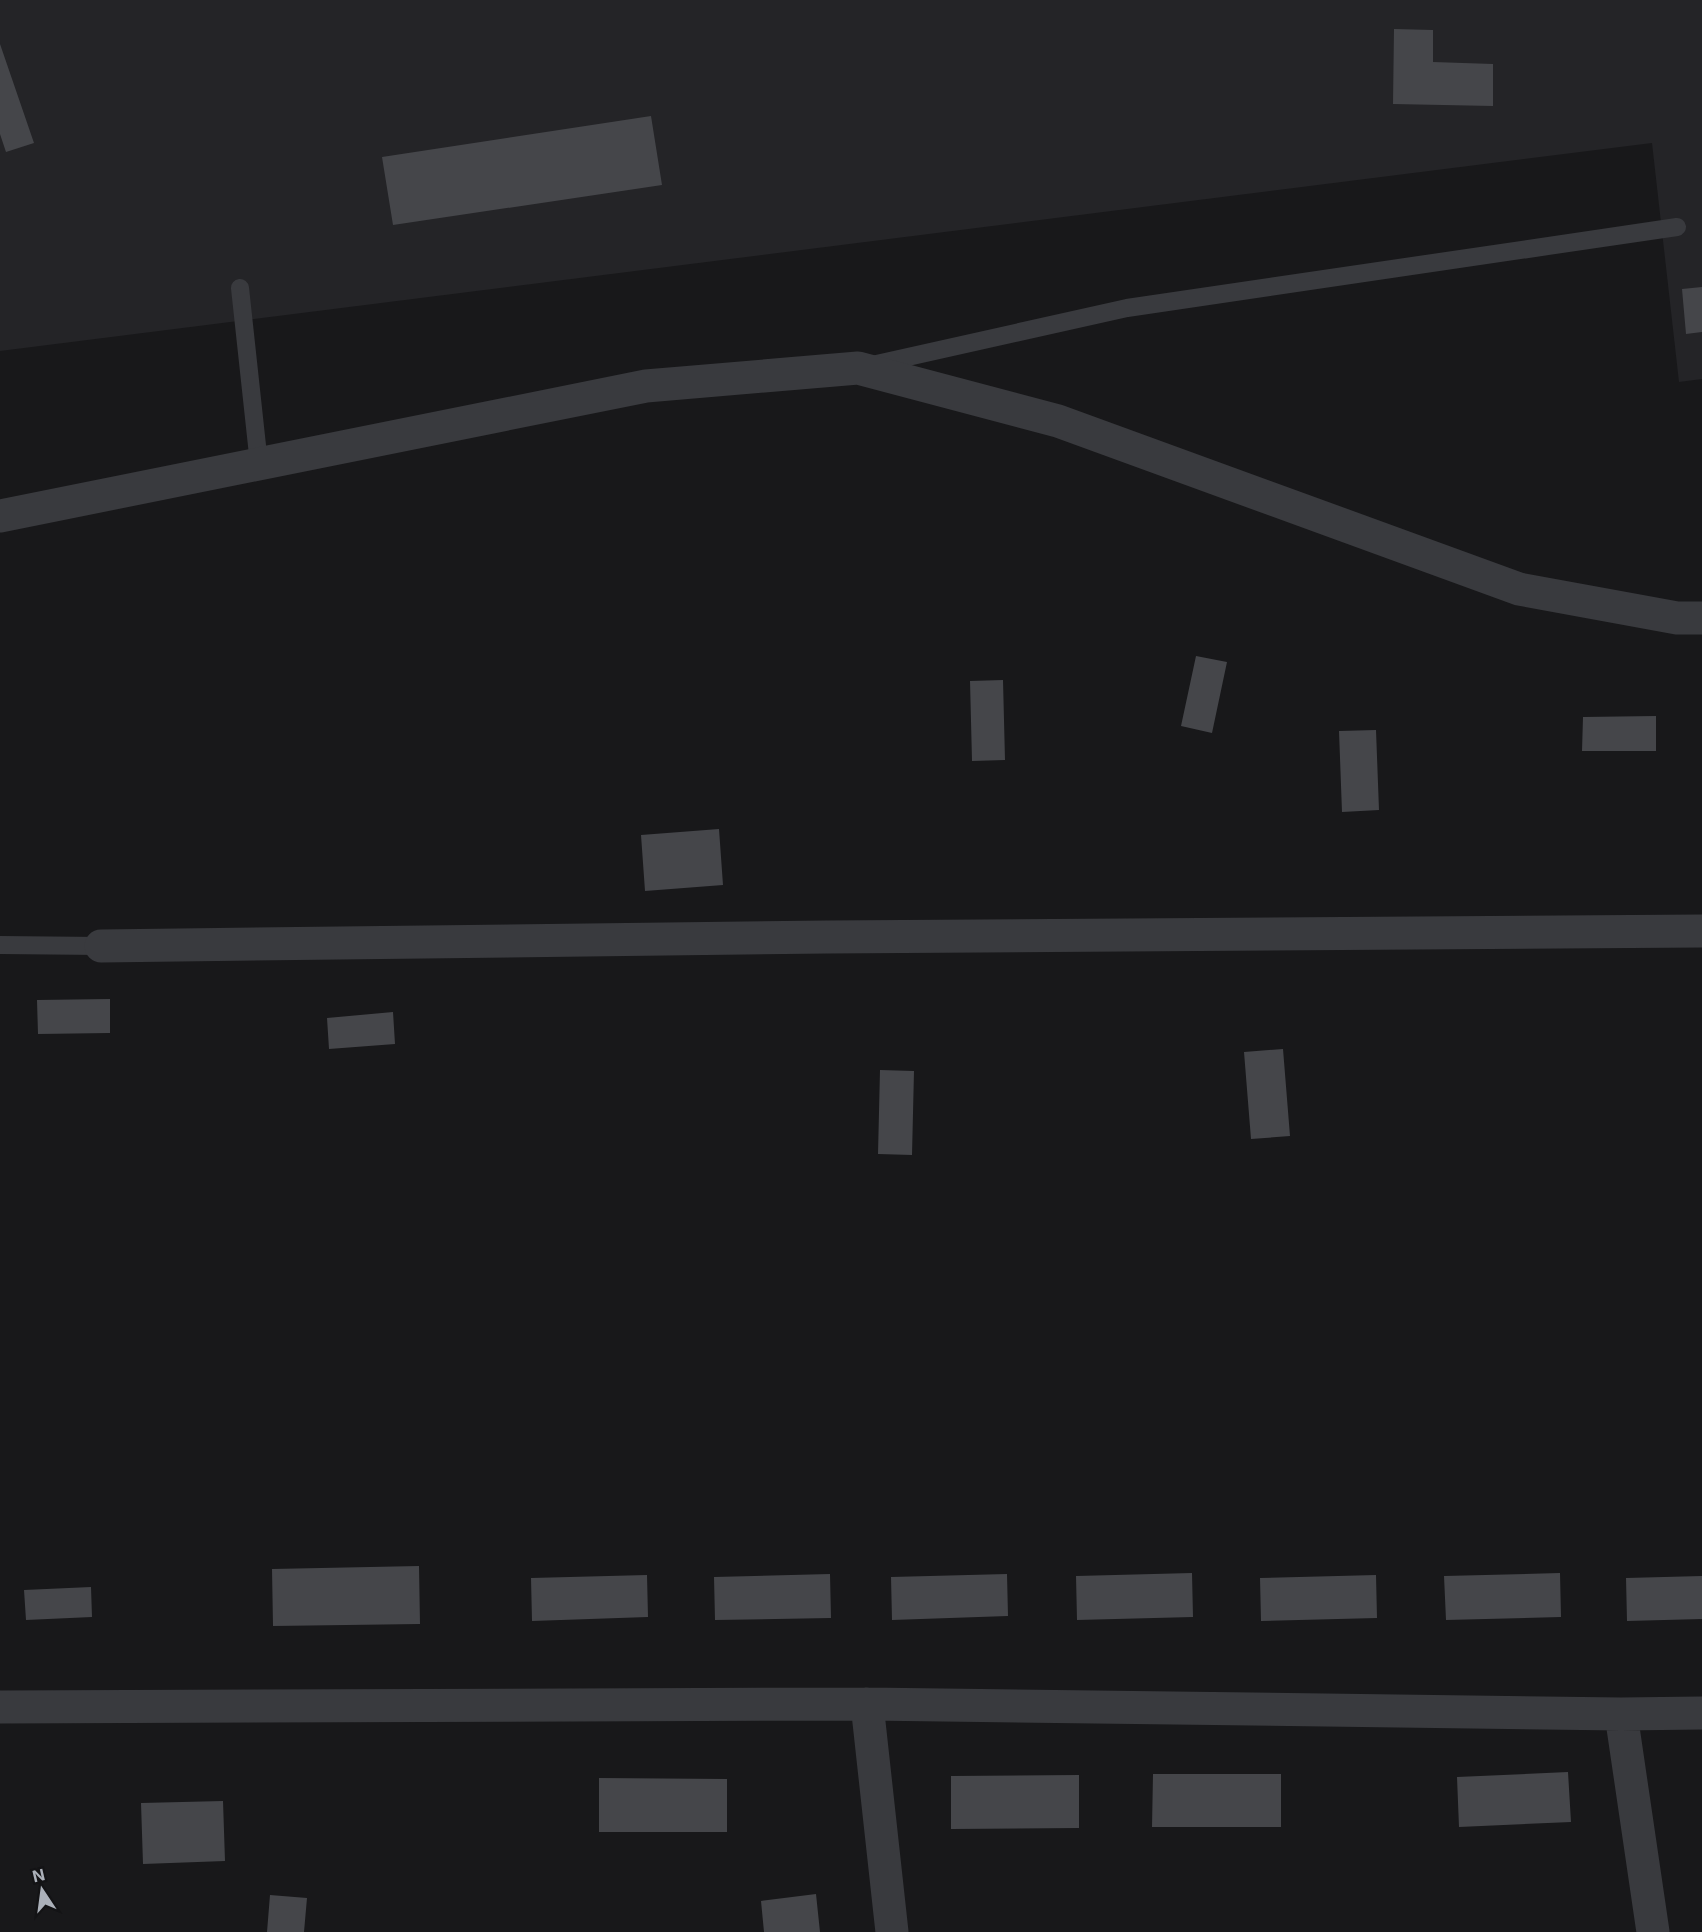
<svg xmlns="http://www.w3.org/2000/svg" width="1702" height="1932" font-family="Inter,sans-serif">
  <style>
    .built { fill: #242427 }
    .building { fill: #45464a }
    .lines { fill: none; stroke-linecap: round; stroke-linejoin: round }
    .service { stroke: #393a3e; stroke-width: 18 }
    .minor { stroke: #393a3e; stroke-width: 33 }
    .tertiary { stroke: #393a3e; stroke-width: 33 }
  </style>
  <rect width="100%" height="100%" fill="#18181a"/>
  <path class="built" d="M0,0h1702v379l-23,3 -27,-239 -1652,208z"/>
  <path class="building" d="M1394,29l39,1v32l60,2v42l-100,-2z
    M0,44l34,99 -28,9 -6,-18z
    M651,116l11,69 -269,40 -11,-68z
    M1702,287v45l-16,2 -4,-45z
    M1196,656l31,6 -15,71 -31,-7z
    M1003,680l2,80 -33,1 -2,-80z
    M1656,716v35h-74l1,-34z
    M1376,730l3,80 -37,2 -3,-81z
    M719,829l4,56 -78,6 -4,-56z
    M110,999v34l-72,1 -1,-34z
    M393,1012l2,32 -66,5 -2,-31z
    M1283,1049l7,87 -39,3 -7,-87z
    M880,1070l34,1 -2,84 -34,-1z
    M419,1566l1,58 -147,2 -1,-57z
    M1192,1573l1,44 -116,3 -1,-44z
    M1560,1573l1,44 -115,3 -2,-44z
    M830,1574l1,44 -116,2 -1,-43z
    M1007,1574l1,42 -116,4 -1,-43z
    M647,1575l1,42 -116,4 -1,-43z
    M1376,1575l1,43 -116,3 -1,-43z
    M1702,1576v43l-75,2 -1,-43z
    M91,1587l1,30 -66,3 -2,-30z
    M1568,1772l3,50 -112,5 -2,-50z
    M1153,1774h128v53h-129z
    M1079,1775v53l-128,1v-53z
    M599,1778l128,1v53h-128z
    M223,1801l2,60 -82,3 -2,-61z
    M816,1894l4,38h-56l-3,-31z
    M270,1895l37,3 -3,34h-37z"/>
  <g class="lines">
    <path class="service" d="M240,288l19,176
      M872,365l255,-57 550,-81
      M0,945l101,1"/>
    <path class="minor" d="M101,946l726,-9 875,-6
      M867,1704l25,228
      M0,1707l867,-3 754,10 81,-1
      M1621,1714l32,218"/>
    <path class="tertiary" d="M0,516l646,-130 212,-18 200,53 461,168 158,29h25"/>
  </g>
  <g transform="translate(42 1890) rotate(347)" stroke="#131315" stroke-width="4.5" paint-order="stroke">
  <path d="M0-4.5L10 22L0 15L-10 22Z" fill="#abb0b9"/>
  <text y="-9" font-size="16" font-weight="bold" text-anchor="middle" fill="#abb0b9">N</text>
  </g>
</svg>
